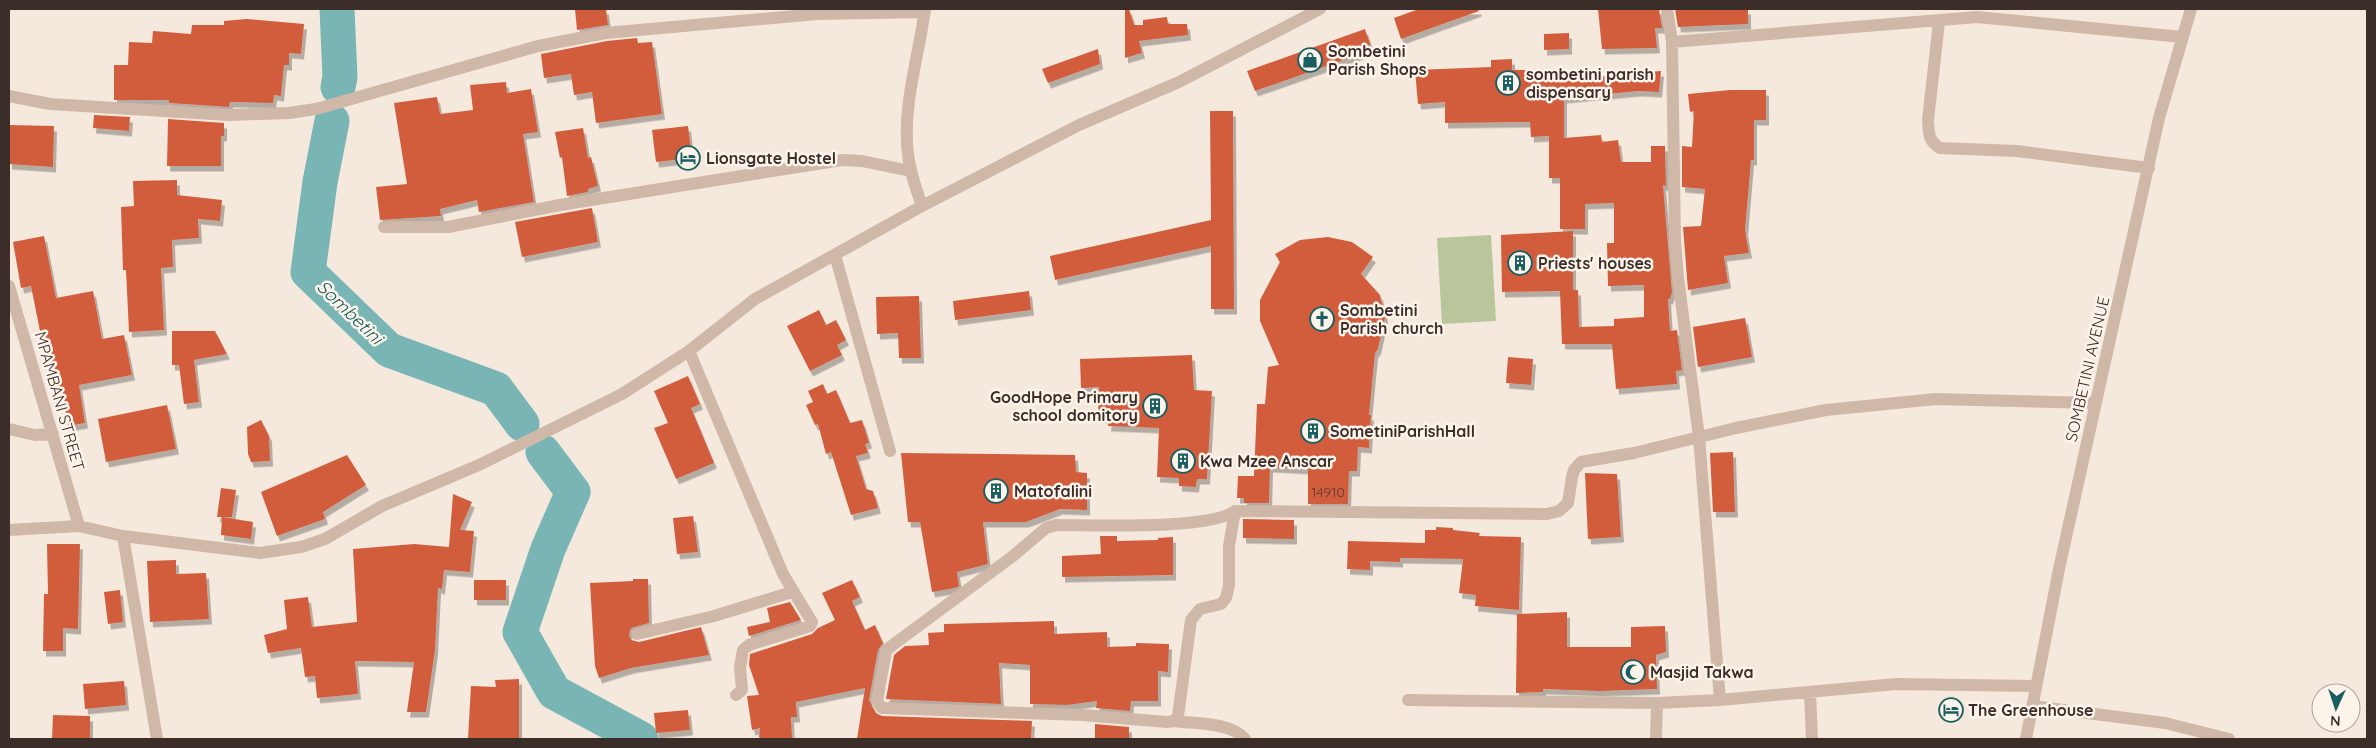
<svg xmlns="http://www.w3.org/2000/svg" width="2376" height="748" font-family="Quicksand,sans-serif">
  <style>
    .green { fill: #b9c69b }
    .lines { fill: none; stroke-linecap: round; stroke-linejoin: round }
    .river { stroke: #79b5b5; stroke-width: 35 }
    .building { fill: #d25d3e; filter: url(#shadow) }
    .street { stroke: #cfb8a7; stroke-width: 12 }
    .labels { text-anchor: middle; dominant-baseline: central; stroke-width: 5; stroke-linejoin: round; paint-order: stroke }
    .number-label { font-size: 14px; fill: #61392e }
    .poi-label { font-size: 16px; font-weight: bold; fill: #3b2d28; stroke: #fcf3ea; text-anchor: start }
    .street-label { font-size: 16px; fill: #3b2d28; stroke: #fcf3ea }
    .water-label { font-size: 18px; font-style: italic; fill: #195f61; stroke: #fcf3ea }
  </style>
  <defs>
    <filter id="shadow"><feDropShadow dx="3" dy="5.5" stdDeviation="0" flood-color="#0004"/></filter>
  </defs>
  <rect width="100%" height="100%" fill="#f5e9dd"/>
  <path class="green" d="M1491,235l5,86 -54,3 -5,-86z"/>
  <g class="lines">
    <path class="river" d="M337,9l3,68 -2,10
      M332,121l-12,61 -12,90 81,78 107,39 26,35
      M543,452l30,40 -25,57 -28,83 34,60 87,47"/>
  </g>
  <path class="building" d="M575,9h31l2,16 -31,5z
    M1129,9l5,16h9v-5l24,-3 1,7h19l1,11 -49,6 3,12 -17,5v-48z
    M1419,9h59l1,2 -78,28 -7,-21z
    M1598,9h61l3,19h-7l2,20 -55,1z
    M1675,9h73v15l-70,3z
    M246,19l58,5 -3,30 -12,-1v12h-5l-3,31 -7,-1 -1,8 -43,-1 -1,5 -60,-4v-3h-55v-35h14l1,-23 23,1 1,-12 38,3 1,-9h32v-4z
    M1365,29l7,21 -117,41 -8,-20z
    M1569,33v16l-25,1v-16z
    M637,38l1,5 14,-1 10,72 -66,9 -4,-31 -18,3 -3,-21 -27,4 -3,-24 66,-13z
    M1098,49l2,15 -52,19 -6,-14z
    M1512,59v11h47v10l102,-9 -2,21 -21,-1 -74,7v40l37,-3 1,7 16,-2 3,22h30v-16h14l1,40 -3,-1 9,107 -2,7h-2l2,32 7,-1 5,40 -6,1 1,13 -61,5 -4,-45h-50l-2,-53 -58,1 -1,-57 72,-4v59h5l1,37 35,-1v-7l30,-2v-32l-36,1 -1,-43h7v-40l-29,1v25h-25v-51h-11v-42l-18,1 -1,-15 -85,1v-21l-27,2 -3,-34 76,-3v-7z
    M506,82l1,11 24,-4 7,43 -15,2 11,68 -55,10 -2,-12 -37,9 1,7 -61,4 -4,-33 31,-3 -13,-81 43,-6 3,17 33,-4 -3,-25z
    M1730,90h36v30h-12v40h-3l-6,70 4,23 -25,3 4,27 -40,7 -5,-63 18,-1 4,-37 -23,-2v-41l10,1 2,-36 -4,1 -2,-18z
    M1210,111h23l1,198h-23v-63l-156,34 -5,-24 161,-36z
    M94,115l36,2 -1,14 -36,-3z
    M168,119l56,4v13h-3v30h-54z
    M9,125l45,1 -1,41 -44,-3z
    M688,126l4,32 -36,4 -4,-32z
    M583,128l5,30 3,-1 7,29 -10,3v3l-21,4 -5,-39 -2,1 -5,-26z
    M177,180v15l45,5 -2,21 -22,-2 1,19 -27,2 1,27 -12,1 3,62 -35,2 -3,-62h-3l-2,-63 13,-1 -1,-25z
    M592,208l6,34 -76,15 -7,-35z
    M44,236l12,62 37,-7 9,48 22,-4 8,40 -53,10 6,38 -17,3 -6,-37 -10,2 -21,-105 -10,2 -8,-46z
    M1328,237l24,5 21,15 -12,17 19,21 5,22 -7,32 -3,4 -6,62h2l-2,33 -11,-1 -1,24h-8l-1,33h-40v-35l-38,-2 -1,36h-25v-5h-7l1,-22h16l3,-72h8l3,-37 11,-2 -19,-44v-21l20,-38 -5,-8 25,-14z
    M1029,291l2,19 -76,10 -2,-19z
    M919,296l2,62h-22l-1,-25 -21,1 -1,-37z
    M819,310l7,15 10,-5 10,20 -9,5 5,10 -32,16 -23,-45z
    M1745,318l7,39 -54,10 -5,-40z
    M172,331h43l12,23 -33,6 5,42 -15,2 -5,-39h-7z
    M1192,355l2,35 18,1 -5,88h-10l-1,8 -17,-1v-8l-22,-1 2,-49 -51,-2 1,-8 -11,-1 1,-30 -18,1 -1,-29z
    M1508,357l25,2 -2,26 -25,-2z
    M688,376l12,28 -9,4 23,55 -38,16 -22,-51 14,-5 -14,-32z
    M823,384l4,10 9,-4 14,33 12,-3 7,23 -4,1 3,9 -12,3 10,33 7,2 5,17 -27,7 -20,-63 -5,2 -8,-30 -3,1 -9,-20 7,-3 -5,-11z
    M167,405l9,44 -70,13 -8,-43z
    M261,420l8,16 1,25 -19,1 -3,-8 -1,-27z
    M1733,452l2,60h-22l-3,-59z
    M901,453l174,2 1,17 11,1v37l-27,-1 -34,13h-43l5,42 -31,8 2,14 -4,2 -23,4 -12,-70h-12z
    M347,455l19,30 -43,27 2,7 -48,17 -16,-44z
    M1585,473l32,1 4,63 -33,2z
    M221,488l15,2 -4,27h-15z
    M453,494l19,8 -12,28 14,1 -4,41 -26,-2 -2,19 -4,-1 -3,62 -9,62h-19l7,-50 -59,-1 3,33 -41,4 -2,-22 -10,1 -4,-29 -33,5 -4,-18 23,-6 -3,-29 24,-3 4,30 45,-5 -4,-73 61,-5 35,3z
    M693,516l5,36 -21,2 -4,-36z
    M222,517l31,5 -2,17 -30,-4z
    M1243,519l51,1v19l-51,-1z
    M1436,527l17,1v2l27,3 -1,3 42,1 -2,73 -44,-4 1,-11 -17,-2 4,-34 -63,-1v4l-30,-1v9l-23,-1 1,-28 77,2v-13h11z
    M1100,536h17v5l41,-1v-2l15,-1v38l-111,2v-21l39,-2z
    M47,544h33l-2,85 -15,-1v23h-20l1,-57h4z
    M176,560v14l30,-1 3,46 -59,3 -3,-61z
    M633,579h15l1,44 -18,5 -2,7 2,5 8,2 62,-15 8,28 -78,13 -32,10 -4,-12 -5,-83 43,-2z
    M474,580h32v20h-32z
    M852,580l8,17 -8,4 13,29 10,-5 8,18 -5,7 -9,50 7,13 6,3 150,5 -1,18h-174l8,-51 -69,14 1,15h-6l1,22h-31l-2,-2 1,-9 -8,2 -5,-34 12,-1 -10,-30 1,-11 62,-20 6,-6 17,-8 -13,-27z
    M120,590l3,32 -15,2 -4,-32z
    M790,602l11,18 -52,16 -2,-9 23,-5 -3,-14z
    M1567,612v35h64v-20l34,-1 1,26 -10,3 1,34 -57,2 -57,-2v3l-27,1 1,-79z
    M1054,621v13l53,-2v15l29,-1v-3l33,1 -1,28 -10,-1v30h-27l-1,10 -34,-3 1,-7 -30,4 -37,-1v-39l-31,-2 2,41 -115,-5 8,-44 11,-9 24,-1 -1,-12 16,-1v-8z
    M519,679v60h-51l3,-53 25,1 -1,-7z
    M124,681l2,24 -41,4 -2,-25z
    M688,710l2,20 -34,3 -2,-20z
    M53,715l37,1v23h-38z
    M1095,724l34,3v12h-34z"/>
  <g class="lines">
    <path class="street" d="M1667,9l5,33 3,199 3,37 21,159 21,263
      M1939,22l-11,98c1,13 0,21 12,28l77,3 132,17
      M1672,42l305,-25 205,20
      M9,96l41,8 179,11 60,-2 27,-4 222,-63 68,-13 212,-19 107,-2
      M922,206c-6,-17 -12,-34 -14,-52 -6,-48 11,-98 17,-145
      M384,227h64l112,-22 282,-45 20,1 48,10
      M835,255l55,196
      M9,286l70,240
      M689,351l94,223 29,48 -2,4 -61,19 -6,5 -3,17 2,23 -6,5
      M9,429l26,6 18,-1
      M9,530l70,-4 44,10 137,17 41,-6 24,-8 57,-33 97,-41 143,-71 67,-43 66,-52 167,-93 157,-81 100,-43 141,-73
      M123,536l34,203
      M637,634l77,-18 78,-24
      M1810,693l2,46
      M1408,700l249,3 63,-3 176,-16 140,2
      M2032,706l133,17 64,16
      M1174,721l4,-5 13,-96 9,-11 21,-5 5,-6 3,-13v-39l6,-35
      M1245,739c-14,-17 -50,-15 -71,-18l-7,1 -85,-7 -200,-7 -5,-7 9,-50 4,-4 123,-91 33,-28 10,-3c37,0 154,5 179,-14l312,3 12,-3 9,-8 4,-26 2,-7 7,-8 53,-9 102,-25 90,-18 110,-11 159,4
      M1656,739l1,-36
      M2026,739l33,-170 100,-451 32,-109"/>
  </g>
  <defs>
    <g id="shop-ring" transform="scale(1.25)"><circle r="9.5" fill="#fcf3ea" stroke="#195f61" stroke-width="1.5"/><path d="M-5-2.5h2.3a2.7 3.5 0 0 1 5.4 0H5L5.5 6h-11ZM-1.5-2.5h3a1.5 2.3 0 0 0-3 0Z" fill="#195f61"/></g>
    <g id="building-ring" transform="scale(1.25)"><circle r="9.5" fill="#fcf3ea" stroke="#195f61" stroke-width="1.5"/><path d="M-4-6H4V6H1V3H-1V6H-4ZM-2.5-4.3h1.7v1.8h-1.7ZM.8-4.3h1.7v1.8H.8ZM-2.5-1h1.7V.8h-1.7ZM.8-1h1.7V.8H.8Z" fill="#195f61"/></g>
    <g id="hotel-ring" transform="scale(1.25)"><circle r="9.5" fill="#fcf3ea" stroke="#195f61" stroke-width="1.5"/><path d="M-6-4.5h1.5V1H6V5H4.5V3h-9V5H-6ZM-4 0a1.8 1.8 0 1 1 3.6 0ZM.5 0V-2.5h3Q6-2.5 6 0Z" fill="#195f61"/></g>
    <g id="church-ring" transform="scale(1.25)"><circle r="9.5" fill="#fcf3ea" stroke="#195f61" stroke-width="1.5"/><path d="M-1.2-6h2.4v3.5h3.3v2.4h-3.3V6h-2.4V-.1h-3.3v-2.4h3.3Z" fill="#195f61"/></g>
    <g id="mosque-ring" transform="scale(1.25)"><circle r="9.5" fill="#fcf3ea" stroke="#195f61" stroke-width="1.5"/><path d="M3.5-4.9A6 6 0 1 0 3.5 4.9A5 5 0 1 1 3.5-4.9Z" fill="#195f61"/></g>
  </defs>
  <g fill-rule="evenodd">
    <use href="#shop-ring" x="1310" y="60"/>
    <use href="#building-ring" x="1508" y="83"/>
    <use href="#hotel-ring" x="688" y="158"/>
    <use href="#building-ring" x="1520" y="263"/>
    <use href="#church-ring" x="1322" y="319"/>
    <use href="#building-ring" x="1155" y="406"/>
    <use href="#building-ring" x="1313" y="431"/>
    <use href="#building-ring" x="1183" y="461"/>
    <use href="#building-ring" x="996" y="491"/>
    <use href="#mosque-ring" x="1633" y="672"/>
    <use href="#hotel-ring" x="1951" y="710"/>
  </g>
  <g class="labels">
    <g class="number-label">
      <text x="1328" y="492">14910</text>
    </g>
    <g class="poi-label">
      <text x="1328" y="51">Sombetini<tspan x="1328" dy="18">Parish Shops</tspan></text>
      <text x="1526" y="74">sombetini parish<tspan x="1526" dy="18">dispensary</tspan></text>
      <text x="706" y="158">Lionsgate Hostel</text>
      <text x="1538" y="263">Priests' houses</text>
      <text x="1340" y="310">Sombetini<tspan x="1340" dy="18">Parish church</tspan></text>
      <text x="1138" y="397" text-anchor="end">GoodHope Primary<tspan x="1138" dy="18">school domitory</tspan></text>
      <text x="1330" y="431">SometiniParishHall</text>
      <text x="1200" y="461">Kwa Mzee Anscar</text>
      <text x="1014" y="491">Matofalini</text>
      <text x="1650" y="672">Masjid Takwa</text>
      <text x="1968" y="710">The Greenhouse</text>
    </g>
    <g class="street-label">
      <text transform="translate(2087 369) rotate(-77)">SOMBETINI AVENUE</text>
      <text transform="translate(60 401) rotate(74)">MPAMBANI STREET</text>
    </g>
    <g class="water-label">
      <text transform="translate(350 312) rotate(44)">Sombetini</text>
    </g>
  </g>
  <rect width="2376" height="748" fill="none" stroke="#3b2d28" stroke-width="20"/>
  <g transform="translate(2336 708) rotate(183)"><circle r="24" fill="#fcf3ea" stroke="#afa49c"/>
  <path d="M0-4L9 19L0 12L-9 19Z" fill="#195f61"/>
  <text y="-8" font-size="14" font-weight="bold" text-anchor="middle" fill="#3b2d28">N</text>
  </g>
</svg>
